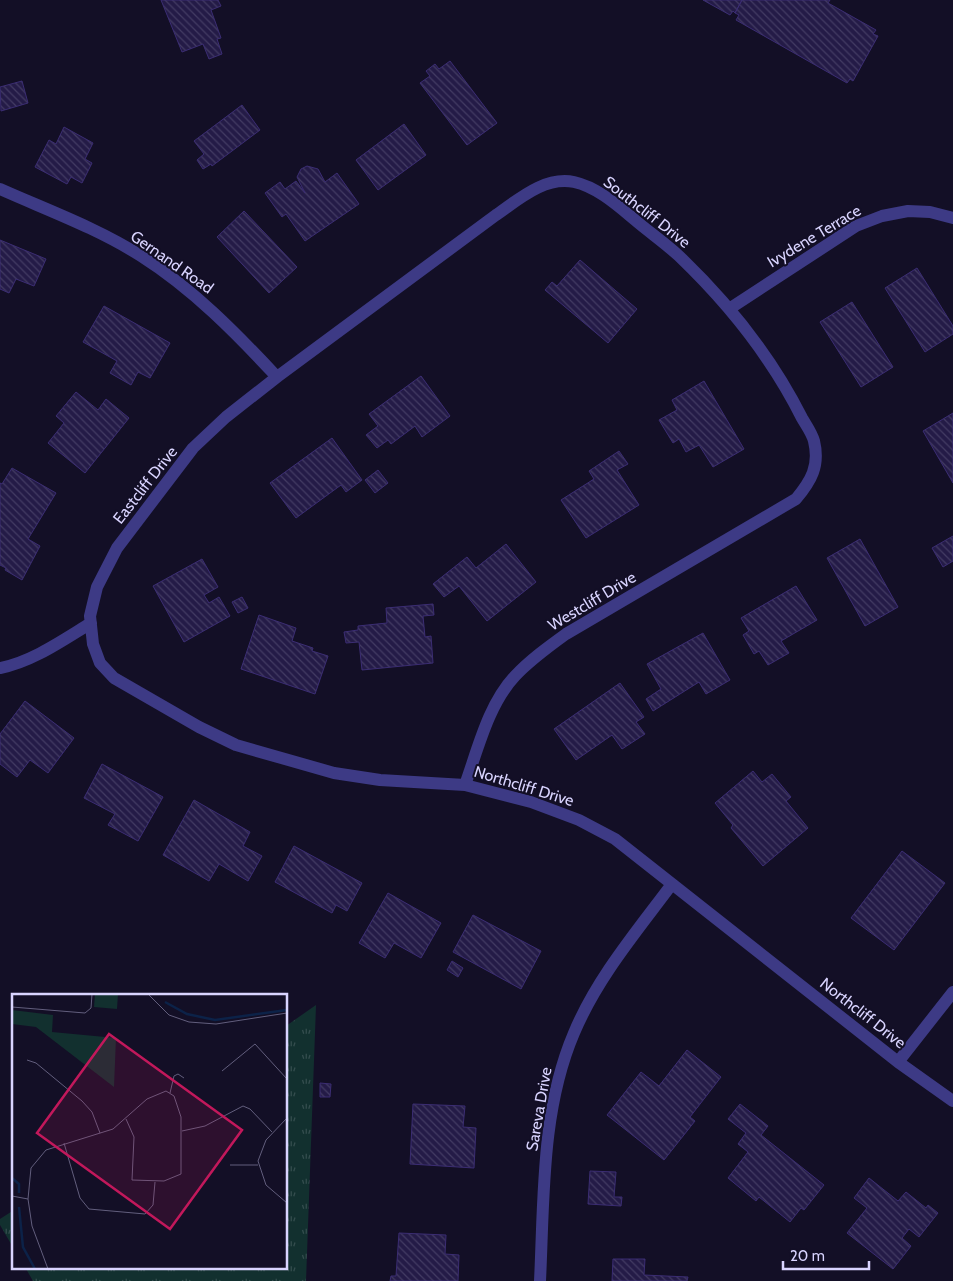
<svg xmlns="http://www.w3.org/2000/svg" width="953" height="1281" font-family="Cabin,sans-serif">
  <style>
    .park { fill: url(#park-tufts) }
    .building { fill: url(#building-back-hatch); stroke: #3b2d73 }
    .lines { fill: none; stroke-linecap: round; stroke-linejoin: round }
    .minor { stroke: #3d3a85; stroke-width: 12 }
    .labels { text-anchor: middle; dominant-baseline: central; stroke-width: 4; stroke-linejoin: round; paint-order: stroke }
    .street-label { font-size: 16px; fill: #d9d4ff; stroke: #130f26 }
    .inset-river { fill: none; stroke: #0c2248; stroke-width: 2.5 }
    .inset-road { fill: none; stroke: #625e7d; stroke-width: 1 }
    .view { fill: #c2185b; fill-opacity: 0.15; stroke: #c2185b; stroke-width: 2.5 }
    .inset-edge { fill: none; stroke: #d9d4ff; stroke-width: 2.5 }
  </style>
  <defs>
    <pattern id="park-tufts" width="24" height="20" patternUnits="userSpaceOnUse" patternTransform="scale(1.25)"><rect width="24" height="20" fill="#12302f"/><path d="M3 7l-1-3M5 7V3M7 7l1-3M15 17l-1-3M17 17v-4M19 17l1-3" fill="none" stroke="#344d4e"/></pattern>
    <pattern id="building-back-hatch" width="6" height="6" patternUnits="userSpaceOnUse" patternTransform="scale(1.25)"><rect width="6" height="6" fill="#241b47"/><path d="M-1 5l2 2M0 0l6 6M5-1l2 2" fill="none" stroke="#433b63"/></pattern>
  </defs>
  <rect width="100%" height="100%" fill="#130f26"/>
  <path class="park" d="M316,1005l-10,276h-273l-8,-14h261v-241z
    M14,1210v39l-14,-24v-6z"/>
  <path class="building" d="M161,0h57l3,6 -10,4 10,28 -4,1 5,15 -13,5 -6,-15 -21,8z
    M703,0h39l-7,13 -2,-2 -3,4z
    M742,0h88l-2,3 48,27 -3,4 5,2 -25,45 -3,-2 -3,4 -111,-63 3,-5 -4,-2z
    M450,61l47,62 -30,22 -47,-62 10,-7 -4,-5 9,-7 4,5z
    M22,81l6,22 -27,8 -1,-24z
    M242,105l18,25 -48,36 -1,-2 -8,5 -6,-9 7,-6 -10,-13z
    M404,124l22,31 -48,35 -22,-30z
    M64,127l29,16 -8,16 7,4 -10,20 -11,-6 -4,7 -32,-17 14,-27 7,4z
    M307,166l11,3 7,13 12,-9 22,31 -54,37 -19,-27 -4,3 -17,-24 15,-11 5,7 11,-8 9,12 -8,-16 4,-8z
    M244,211l53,56 -28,26 -52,-56z
    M0,240l46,19 -12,27 -18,-7 -7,14 -9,-4z
    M580,260l57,49 -29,34 -63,-53 7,-8 5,4z
    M917,268l36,58v8l-28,18 -40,-64z
    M852,302l41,65 -32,20 -41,-65z
    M104,306l66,37 -20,35 -12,-6 -7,13 -21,-12 7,-12 -34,-19z
    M421,376l29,40 -28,21 -7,-11 -24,18 -3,-4 -11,8 -11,-13 12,-9 -9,-12z
    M704,381l40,68 -31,18 -14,-22 -13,7 -7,-13 -6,4 -14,-23 18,-10 -5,-10z
    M76,392l22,18 8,-11 23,19 -44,55 -37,-30 16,-20 -8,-7z
    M953,413v70l-30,-52z
    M332,438l30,42 -16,12 -5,-7 -45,33 -26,-35z
    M619,451l9,13 -11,6 22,35 -53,33 -25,-38 33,-21 -5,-8z
    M12,468l44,25 -28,46 12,7 -18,34 -17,-10 1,-2 -6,-3v-82l2,1z
    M378,470l10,13 -13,10 -10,-13z
    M953,536v25l-10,6 -11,-19z
    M860,539l38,68 -33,19 -38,-68z
    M506,544l30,38 -49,39 -28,-35 -15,11 -11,-13 34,-27 9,11z
    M202,559l16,28 -14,8 5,8 10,-6 11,19 -46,26 -31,-56z
    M796,586l21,34 -36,21 8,12 -21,12 -9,-14 -5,3 -11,-19 6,-4 -8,-13z
    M242,597l6,11 -10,5 -6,-11z
    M433,604l1,11 -11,1 2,21 6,-1 2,27 -71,7 -3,-28 -13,1 -2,-11 14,-2v-4l29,-3 -1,-15z
    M259,615l37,13 -4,13 21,7 -1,3 16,5 -13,38 -74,-25z
    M703,633l27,47 -24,14 -7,-12 -46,29 -7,-12 15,-10 -14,-25z
    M620,683l24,34 -8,5 9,12 -23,15 -10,-14 -36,25 -22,-31z
    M25,701l49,37 -26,35 -18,-13 -13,17 -17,-13v-30z
    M102,764l61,33 -25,44 -30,-16 7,-11 -31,-16z
    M753,771l9,11 10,-8 19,23 -5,4 22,27 -45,38 -32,-38 2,-3 -18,-22z
    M194,800l56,32 -7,14 19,10 -14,25 -29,-17 -10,17 -46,-26z
    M294,846l68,37 -15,28 -11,-6 -4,8 -57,-31z
    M902,851l43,32 -51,67 -43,-32z
    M388,893l53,30 -20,35 -27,-15 -9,15 -26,-15z
    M473,915l68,36 -20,38 -68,-37z
    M452,961l11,7 -5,9 -11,-7z
    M687,1050l34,27 -31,40 5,4 -31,39 -57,-45 34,-43 18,14z
    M320,1083l11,1 -1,13h-10z
    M413,1104l52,2 -2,21 13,1 -2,40 -64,-4z
    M740,1104l28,22 -7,9 63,50 -20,25 -3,-2 -11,14 -31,-25 -3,4 -28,-23 20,-26 -10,-8 8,-11 -18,-14z
    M590,1171l26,1 -2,25h8l-1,9 -33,-2z
    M869,1178l29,23 8,-9 20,16 2,-3 10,8 -19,24 -10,-8 -7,9 9,8 -18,23 -46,-36 20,-25 -13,-10z
    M399,1233l47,2 -1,19 14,1 -1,26h-68l1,-5h5z
    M613,1259h32l-1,16 44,2 -1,4h-75z"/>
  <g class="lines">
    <path class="minor" d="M0,189c47,21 97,39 141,67 52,33 95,77 136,121
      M729,309l127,-83 26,-10 26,-5 22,1 23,6
      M0,668c32,-6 63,-28 91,-45
      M465,785c13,-36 23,-80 50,-109 15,-16 33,-29 51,-42l230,-135c15,-18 24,-33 18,-58 -2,-8 -8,-16 -12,-23 -30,-60 -75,-116 -123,-162 -14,-13 -30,-24 -44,-36 -18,-15 -38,-33 -61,-38 -29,-6 -55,17 -78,33l-219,162 -51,40 -33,31 -76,100 -20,39 -7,29 3,28 7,19 14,15 85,49 37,18 98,28 46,7 85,5 66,17 48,18 36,19 283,223 55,39
      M898,1062l55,-70
      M540,1281c4,-82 1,-171 34,-248 23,-55 63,-102 98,-149"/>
  </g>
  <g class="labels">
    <g class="street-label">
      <text transform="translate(647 212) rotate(38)">Southcliff Drive</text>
      <text transform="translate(814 236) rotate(-31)">Ivydene Terrace</text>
      <text transform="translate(172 262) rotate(35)">Gernand Road</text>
      <text transform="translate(145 485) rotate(-52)">Eastcliff Drive</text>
      <text transform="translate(592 601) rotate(-31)">Westcliff Drive</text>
      <text transform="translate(524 786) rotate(17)">Northcliff Drive</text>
      <text transform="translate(863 1013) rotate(38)">Northcliff Drive</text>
      <text transform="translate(539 1109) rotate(-80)">Sareva Drive</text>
    </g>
  </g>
  <g transform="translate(12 994)">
    <rect width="275" height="275" fill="#130f26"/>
    <path d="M83,0h23l-1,15 -23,-2zM0,16l41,5 -1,17 64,6 -2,49 -78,-60 -24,-3z" fill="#12302f"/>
    <path class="inset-river" d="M153,8l22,12 28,6 72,-10M0,184l7,6v9M7,213l4,40 12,22"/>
    <path class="inset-road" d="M136,0l21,21 20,7 27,2 71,-11M0,13l73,6 6,-5 1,-14M15,66l9,3 46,38 10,11 8,21M210,77l33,-27 32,35M158,99l4,-17 4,-2 6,4M275,124l-21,22 -8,21 8,24 21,18M170,137l23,-5 38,-20 7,3 22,23M52,149l16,55 9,11 56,5 8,-9 2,-23M218,171h28M0,202l16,3M36,275l-16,-43 -4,-27 3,-31 15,-18 67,-21 34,-30 19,-8 8,5 7,21v57l-17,7 -32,-1 2,-43 -8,-18"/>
    <path class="view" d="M97,40l133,96 -72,99 -133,-96z"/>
    <rect width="275" height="275" class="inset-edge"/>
  </g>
  <path d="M783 1261v8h86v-8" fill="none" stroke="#d9d4ff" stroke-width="2.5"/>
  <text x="790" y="1261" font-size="15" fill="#d9d4ff" stroke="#130f26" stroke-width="4" paint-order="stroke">20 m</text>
</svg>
